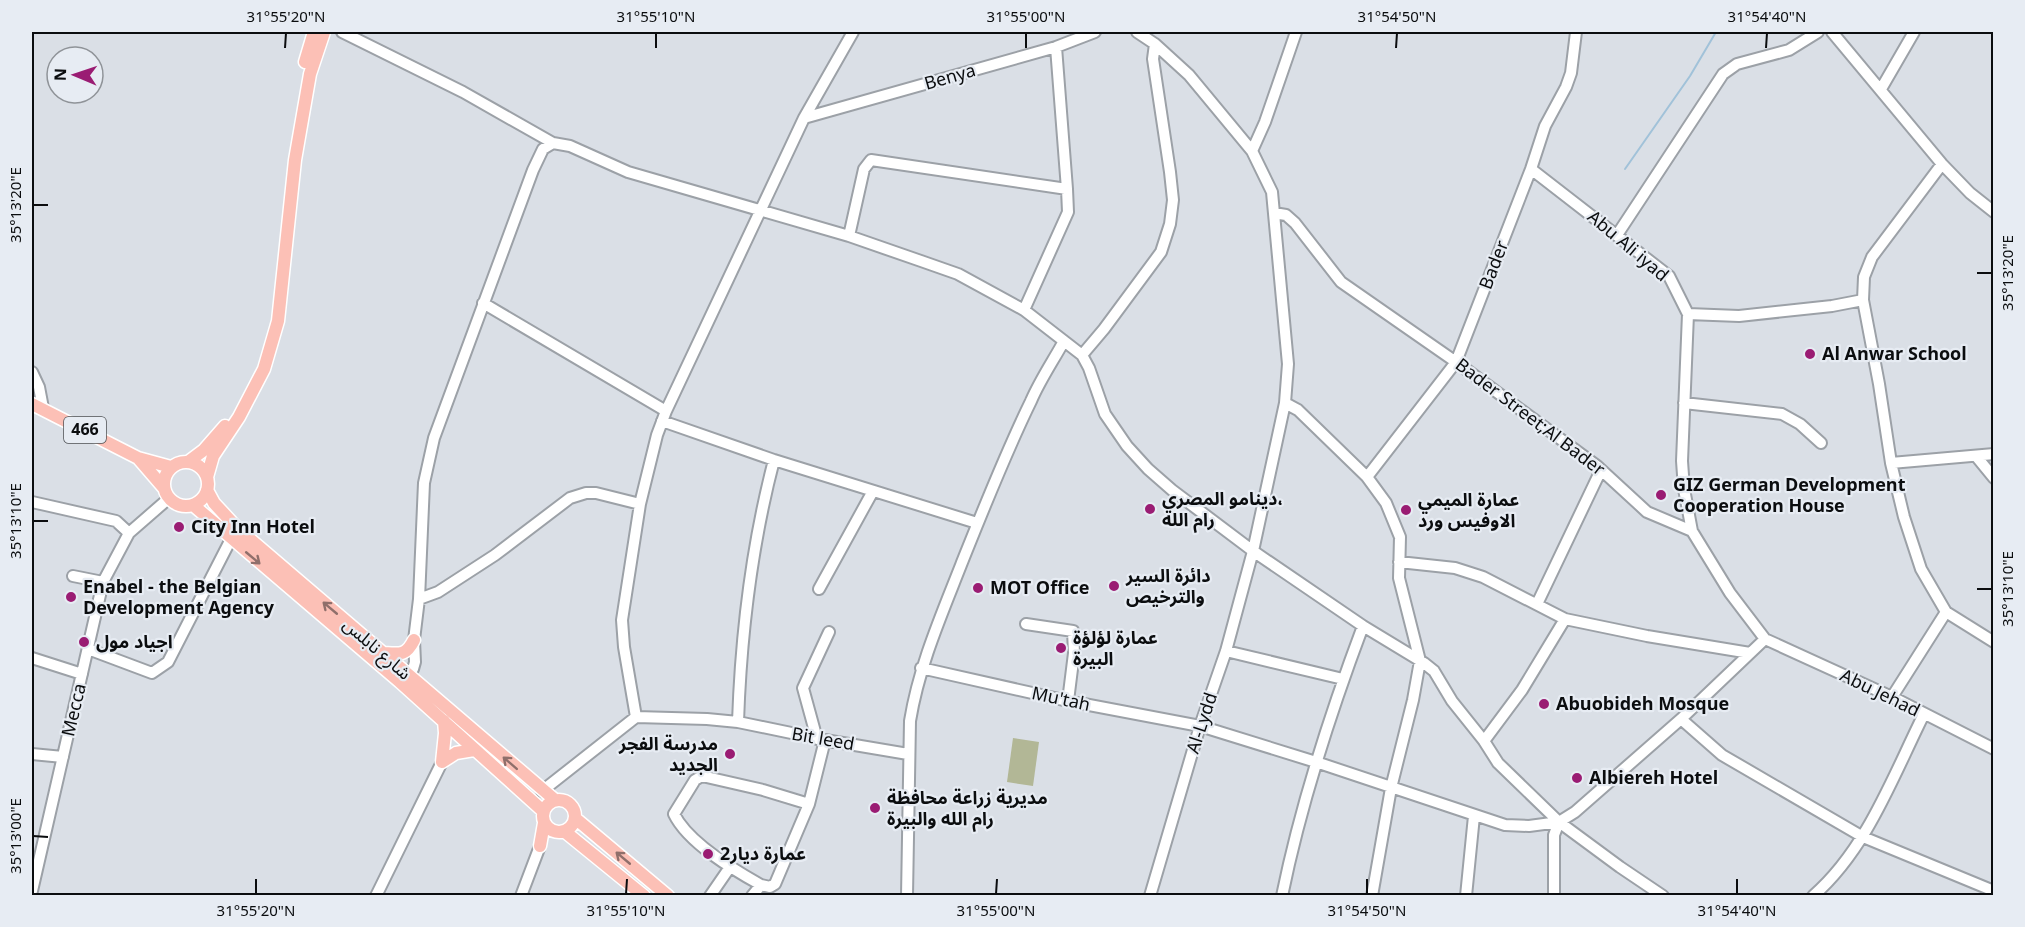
<svg xmlns="http://www.w3.org/2000/svg" width="2025" height="927" font-family="Georgia,'Noto Sans Arabic',serif">
  <style>
    .pitch { fill: #b2b796 }
    .lines { fill: none; stroke-linecap: round; stroke-linejoin: round }
    .stream { stroke: #a1c2d9; stroke-width: 2 }
    .minor-casing { stroke: #9ca1a7; stroke-width: 14 }
    .major-casing { stroke: #fff; stroke-width: 15 }
    .minor { stroke: #fff; stroke-width: 10 }
    .major { stroke: #fcc0b6; stroke-width: 12 }
    .oneway { stroke: #906f6b }
    .ticks { fill: none; stroke: #0b0d0f; stroke-width: 2 }
    .poi-dot { fill: #9a1c73; stroke: #e7ecf3; stroke-width: 2 }
    .labels { text-anchor: middle; dominant-baseline: central; stroke-width: 4.5; stroke-linejoin: round; paint-order: stroke }
    .shield { fill: #e7ecf3; stroke: #4d5053; stroke-width: 1.5 }
    .shield-label { font-size: 16px; font-weight: bold; fill: #0b0d0f }
    .street-label { font-size: 18px; fill: #0b0d0f; stroke: #e7ecf3 }
    .poi-label { font-size: 18px; font-weight: bold; fill: #0b0d0f; stroke: #e7ecf3; text-anchor: start }
    .neatline { fill: none; stroke: #0b0d0f; stroke-width: 2 }
    .ticks-label { font-size: 15px; text-anchor: middle; fill: #0b0d0f }
  </style>
  <rect width="100%" height="100%" fill="#dadfe6"/>
  <path class="pitch" d="M1013,738l26,4 -6,44 -26,-4z"/>
  <g class="lines">
    <path class="stream" d="M1625,169l65,-93 26,-44"/>
    <g class="minor-casing">
      <path id="minor" d="M342,32l121,60 90,51
        M1137,32l18,12 34,31 63,76 20,41 16,172 -3,39 -32,148 -27,100 -26,75 -50,170
        M1832,32l110,132 28,29 24,19
        M1881,89l33,-57
        M804,118l252,-71 39,-15
        M1252,151l13,-29 31,-90
        M1942,164l-70,93 -8,20 -1,23 16,84 12,79 13,54 17,52 25,43 48,30
        M1531,169l138,107 19,38 51,2 93,-10 31,-6
        M1274,213l12,2 9,8 46,59 115,80 141,104 50,46 45,19 38,62 35,46 127,58 102,52
        M1617,235l106,-161 14,-10 52,-14 29,-18
        M849,236l15,-67 7,-9 196,29
        M483,303l183,108
        M1024,310l44,-98 -1,-23 -11,-142
        M1688,314l-6,147 2,28 8,42
        M1082,355l22,-26 57,-77 9,-28 3,-24 -3,-28 -17,-113 2,-15
        M32,372l7,15 4,21
        M1285,403l13,7 69,67 19,26 14,34 -1,41 21,83 -7,39 -22,88 -19,108
        M1684,403l98,11 18,10 21,19
        M662,421l112,39 203,63
        M1976,456l18,22
        M1891,463l103,-9
        M1367,477l89,-115 75,-193 14,-43 21,-39 5,-14 5,-41
        M32,502l84,19 13,12
        M1399,562l56,6 28,9 82,42 82,17 103,17
        M73,576l30,6
        M819,589l54,-98
        M419,599l19,-7 57,-37 75,-57 16,-5h10l44,11
        M1537,604l64,-134
        M1026,624l47,7 1,22 -6,48
        M88,649l64,24 16,-11 63,-123
        M1226,651l117,28
        M32,658l50,16
        M921,668l147,33 132,25 116,36 189,63 24,1 30,-4 16,-10 106,-93 84,-80
        M403,680l10,-11 2,-7 -1,-22 5,-41 5,-116 10,-45 99,-268 10,-21 10,-6 17,3 58,26 221,64 72,25 37,13 66,36 58,45 7,13 16,46 22,32 21,23 24,21 81,61 110,75 61,37 10,8 18,30 32,40 14,22 61,59 61,45 43,29
        M1892,697l54,-85
        M636,717l-12,-70 -2,-27 18,-116 17,-69 9,-24 138,-293 49,-86
        M1681,719l41,36 141,82 131,54
        M738,722c3,-90 13,-174 36,-262
        M817,739l-14,-51 26,-56
        M1484,741l38,-51 43,-71
        M32,754l31,3
        M542,791l94,-74 71,2 31,3 87,18 83,14
        M761,885c-27,-15 -73,-42 -87,-71l21,-34 7,-4 61,14 46,14 16,-64
        M32,891l71,-309 26,-49 39,-34
        M376,896l66,-134
        M521,896l19,-50
        M710,896l20,-29
        M752,896l9,-11 9,2 5,-3 34,-80
        M907,896l3,-175c9,-55 31,-105 51,-156 22,-55 44,-111 70,-164 9,-21 22,-40 33,-60
        M1282,896c19,-93 48,-182 81,-270
        M1466,896l8,-80
        M1554,896v-61l5,-13
        M1813,896c54,-47 80,-120 111,-182"/>
    </g>
    <g class="major-casing">
      <path id="major" d="M305,62l9,-30
        M32,404l106,54 33,9
        M139,459l25,29
        M164 484a22 22 0 1 1 44 0a22 22 0 1 1-44 0Z
        M188,462l16,-12 21,-24
        M207,477l6,-21 26,-39 25,-48 14,-48 17,-161 15,-86 14,-42
        M207,490l7,13 24,26 317,271
        M193,505l207,177 143,129
        M384,653c16,1 22,3 30,-13
        M442,762l3,-29 -1,-12
        M442,762l14,-9 18,-3
        M543 816a16 16 0 1 1 32 0a16 16 0 1 1-32 0Z
        M575,818l93,78
        M564,831l80,65
        M540,846l4,-23"/>
    </g>
    <use href="#minor" class="minor"/>
    <use href="#major" class="major"/>
  </g>
  <defs><path id="oneway-shaft" d="M-6 0H5M1.5-3L5.5 0L1.5 3" fill="none" stroke-width="1.6" stroke-linecap="round" stroke-linejoin="round" transform="scale(1.5)"/></defs>
  <g class="oneway">
    <use href="#oneway-shaft" transform="translate(253 558) rotate(40)"/>
    <use href="#oneway-shaft" transform="translate(330 608) rotate(-140)"/>
    <use href="#oneway-shaft" transform="translate(510 763) rotate(-139)"/>
    <use href="#oneway-shaft" transform="translate(623 858) rotate(-140)"/>
  </g>
  <path class="ticks" d="M285,48l1,-15M656,48v-15M1026,48v-15M1396,48l1,-15M1766,48l1,-15M33,205h15M1977,273h15M33,521h15M1977,589h15M33,836l15,1M256,894v-15M626,894l1,-15M996,894l1,-15M1367,894v-15M1737,894v-15"/>
  <g class="poi-dot">
    <circle cx="1810" cy="354" r="6"/>
    <circle cx="1661" cy="495" r="6"/>
    <circle cx="1150" cy="509" r="6"/>
    <circle cx="1406" cy="510" r="6"/>
    <circle cx="179" cy="527" r="6"/>
    <circle cx="1114" cy="586" r="6"/>
    <circle cx="978" cy="588" r="6"/>
    <circle cx="71" cy="597" r="6"/>
    <circle cx="84" cy="642" r="6"/>
    <circle cx="1061" cy="648" r="6"/>
    <circle cx="1544" cy="704" r="6"/>
    <circle cx="730" cy="754" r="6"/>
    <circle cx="1577" cy="778" r="6"/>
    <circle cx="875" cy="808" r="6"/>
    <circle cx="708" cy="854" r="6"/>
  </g>
  <g class="labels">
    <rect class="shield" x="64" y="417" width="42" height="26" rx="4.5"/>
    <g class="shield-label">
      <text x="85" y="430">466</text>
    </g>
    <g class="street-label">
      <text transform="translate(950 77) rotate(-16)">Benya</text>
      <text transform="translate(1628 246) rotate(40)">Abu Ali iyad</text>
      <text transform="translate(1494 265) rotate(-69)">Bader</text>
      <text transform="translate(1530 417) rotate(37)">Bader Street;Al Bader</text>
      <text transform="translate(377 649) rotate(41)">شارع نابلس</text>
      <text transform="translate(1880 693) rotate(26)">Abu Jehad</text>
      <text transform="translate(1061 699) rotate(12)">Mu'tah</text>
      <text transform="translate(74 710) rotate(-77)">Mecca</text>
      <text transform="translate(1202 723) rotate(-72)">Al-Lydd</text>
      <text transform="translate(823 739) rotate(10)">Bit leed</text>
    </g>
    <g class="poi-label">
      <text x="1822" y="354">Al Anwar School</text>
      <text x="1673" y="485">GIZ German Development<tspan x="1673" dy="21">Cooperation House</tspan></text>
      <text x="1162" y="499">دينامو المصري،<tspan x="1162" dy="21">رام الله</tspan></text>
      <text x="1418" y="500">عمارة الميمي<tspan x="1418" dy="21">الاوفيس ورد</tspan></text>
      <text x="191" y="527">City Inn Hotel</text>
      <text x="1126" y="576">دائرة السير<tspan x="1126" dy="21">والترخيص</tspan></text>
      <text x="83" y="587">Enabel - the Belgian<tspan x="83" dy="21">Development Agency</tspan></text>
      <text x="990" y="588">MOT Office</text>
      <text x="1073" y="638">عمارة لؤلؤة<tspan x="1073" dy="21">البيرة</tspan></text>
      <text x="96" y="642">اجياد مول</text>
      <text x="1556" y="704">Abuobideh Mosque</text>
      <text x="718" y="744" text-anchor="end">مدرسة الفجر<tspan x="718" dy="21">الجديد</tspan></text>
      <text x="1589" y="778">Albiereh Hotel</text>
      <text x="887" y="798">مديرية زراعة محافظة<tspan x="887" dy="21">رام الله والبيرة</tspan></text>
      <text x="720" y="854">عمارة ديار2</text>
    </g>
  </g>
  <rect width="2025" height="927" fill="none" stroke="#e7ecf3" stroke-width="66"/>
  <g transform="translate(75 75) rotate(272)"><circle r="28" fill="#e7ecf3" stroke="#8f9398" stroke-width="1.5"/>
  <path d="M0-4.5L10 22L0 15L-10 22Z" fill="#9a1c73"/>
  <text y="-9" font-size="16" font-weight="bold" text-anchor="middle" fill="#0b0d0f">N</text>
  </g>
  <rect x="33" y="33" width="1959" height="861" class="neatline"/>
  <g class="ticks-label">
    <text x="286" y="22">31°55'20"N</text>
    <text x="656" y="22">31°55'10"N</text>
    <text x="1026" y="22">31°55'00"N</text>
    <text x="1397" y="22">31°54'50"N</text>
    <text x="1767" y="22">31°54'40"N</text>
    <text transform="translate(16 205) rotate(-90)" y="5">35°13'20"E</text>
    <text transform="translate(2008 273) rotate(-90)" y="5">35°13'20"E</text>
    <text transform="translate(16 521) rotate(-90)" y="5">35°13'10"E</text>
    <text transform="translate(2008 589) rotate(-90)" y="5">35°13'10"E</text>
    <text transform="translate(16 836) rotate(-90)" y="5">35°13'00"E</text>
    <text x="256" y="916">31°55'20"N</text>
    <text x="626" y="916">31°55'10"N</text>
    <text x="996" y="916">31°55'00"N</text>
    <text x="1367" y="916">31°54'50"N</text>
    <text x="1737" y="916">31°54'40"N</text>
  </g>
</svg>
